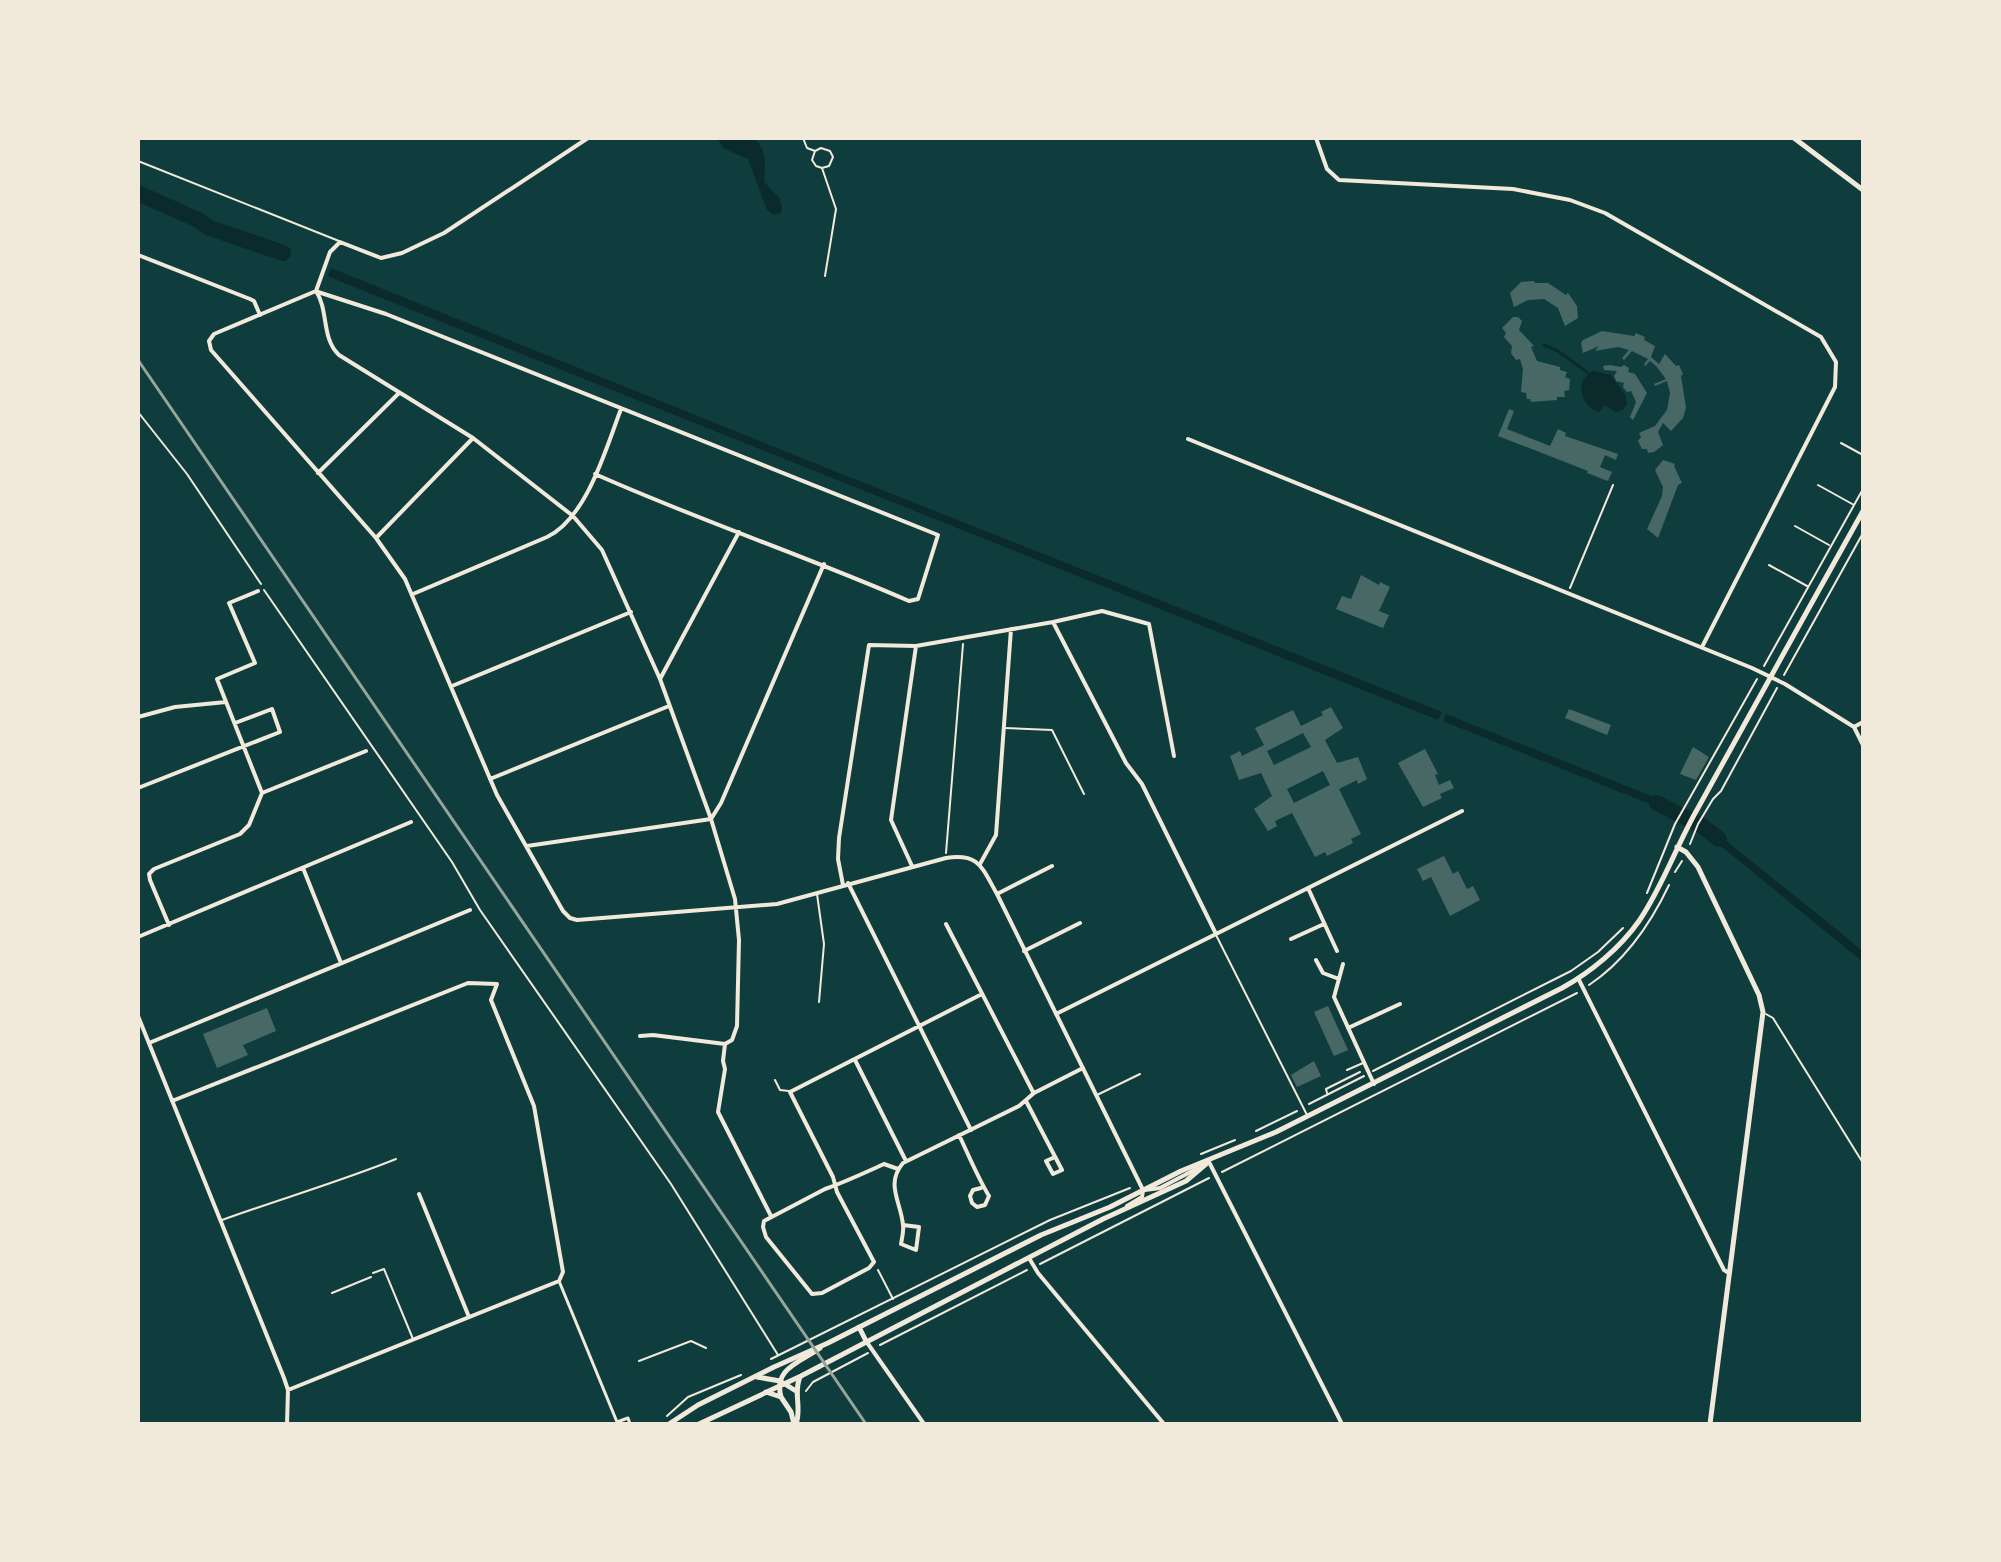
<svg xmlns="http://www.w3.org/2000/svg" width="2001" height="1562" font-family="Barlow,sans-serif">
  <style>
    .water { fill: #0a2a2b }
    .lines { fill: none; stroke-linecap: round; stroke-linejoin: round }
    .stream { stroke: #0a2a2b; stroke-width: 3 }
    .river { stroke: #0a2a2b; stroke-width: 16 }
    .building { fill: #486865; fill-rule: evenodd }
    .path { stroke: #f1e9da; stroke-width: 2 }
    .service { stroke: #f1e9da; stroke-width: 2 }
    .pedestrian { stroke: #f1e9da; stroke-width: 3 }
    .minor { stroke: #f1e9da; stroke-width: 4 }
    .tertiary { stroke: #f1e9da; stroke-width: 5 }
    .secondary { stroke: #f1e9da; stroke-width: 5 }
    .rail { stroke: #97a49c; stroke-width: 3 }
  </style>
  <rect width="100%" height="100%" fill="#0f3d3e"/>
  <path class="water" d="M717,138h37c14,14 11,25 10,43 8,12 21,16 17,32l-8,2 -6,-5 -19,-51 -25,-11z
    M331,268l493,199 618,245 -4,8 -1099,-439 -11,-5z
    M1593,371l18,4 15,21 1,9 -4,5 -7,2 -11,-7 -6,7c-19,-6 -25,-32 -6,-41z
    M1446,714l233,93 -4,7 -232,-93z
    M1704,823l159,128v11l-163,-133z"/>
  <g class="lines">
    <path class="stream" d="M1544,345l14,6 30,22"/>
    <path class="river" d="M138,193l58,26 14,9 73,25
      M1657,803l45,23 17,13"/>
  </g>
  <path class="building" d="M1534,281l1,2h13l18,12 2,-2 9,13 1,12 -13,8 -7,-18 -14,-9 -16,1 -14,7 -4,-14 11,-11z
    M1513,317h5l4,4 -3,9 15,16 -3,1 6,14 23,6v3l7,2 -2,5 5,2 -1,11 -5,1 1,6h-8v3l-26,2 -1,-3h-3l-1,-6 -5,-1 2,-23 -3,-10 -4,1 -5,-7 1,-7 -8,-9 2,-4 -4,-5z
    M1602,331l32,5 2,-3 9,4 -1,3 11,6 -4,11 8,7 6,-10 11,12 3,-1 4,9 -2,2 5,32 -3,10 -12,13 -8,-8 -5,9 5,13 -9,7 -6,1 -1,-4h-5l-4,-8 3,-4 -2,-4 16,-7 12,-16 3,-17 -3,-12 -12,5 -1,-2 12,-5 -10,-13 -6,-5 -5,5 -1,-2 4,-5 -16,-8 -8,9 -2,-2 7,-8 -11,-3 -23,4 4,-5 -16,7 -2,-10 2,-3z
    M1610,365l11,2 3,-2 5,3 -1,4 7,2 12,19 -14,27 -3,-3 6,-15 -5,-11 -4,1 -4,-5 1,-4 -8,-2 -2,-5 3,-5 -13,-1 -1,-4z
    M1509,409l5,2 -7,18 43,17 8,-17 8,4 -1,3 53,18 -2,6 -11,-5 -5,12 12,5 -4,9 -21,-8 1,-2 -90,-35z
    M1663,460l12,4 -1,2 8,17 -4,2 -20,53 -11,-9 15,-33 1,-9 -8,-17z
    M1361,575l18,10 1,-3 10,5 -11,24 10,4 -6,13 -47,-19 6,-13 9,3z
    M1331,707l12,21 -18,12 12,23 21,-6 9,22 -9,5 -1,-4 -18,9 22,45 -10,5 2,4 -26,13 -2,-4 -10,5 -23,-44 -17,8 2,5 -9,5 -14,-22 18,-13 -11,-23 -22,7 -9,-24 10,-5 2,5 22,-11 -9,-17 38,-18 8,16 22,-11 -2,-3zM1303,733l8,14 -37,18 -7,-14zM1323,771l7,14 -36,18 -7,-14z
    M1569,709l42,16 -4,10 -42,-17z
    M1693,747l16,10 -13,23 -16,-6z
    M1425,749l13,25 -3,1 4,10 11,-5 4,8 -14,6 2,4 -19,9 -25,-44z
    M1444,856l9,18 5,-3 9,18 6,-3 7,14 -30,16 -19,-39 -8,4 -6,-12z
    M1328,1006l20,44 -14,6 -20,-44z
    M267,1008l9,23 -33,14 5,10 -31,13 -14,-34z
    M1314,1061l7,15 -24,11 -6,-12z"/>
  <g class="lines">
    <path class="path" d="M138,412l49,62 74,110
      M1841,443l22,12
      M1818,485l36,20
      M1795,526l34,19
      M1769,565l38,21
      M1570,588l43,-103
      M264,590l188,272 28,48 191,274 107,171
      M1764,666l99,-177
      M1784,675l79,-142
      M1698,824l15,-25 8,-8 56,-103
      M1690,844l8,-20
      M946,853l17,-209
      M1675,872l7,-11
      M1647,893l28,-69 82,-145
      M1589,985c36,-24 62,-62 80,-100
      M1373,1071l198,-100 27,-19 25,-24
      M1327,1093l-1,-4 34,-17
      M1309,1104l55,-28
      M1256,1131l41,-20
      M1201,1154l34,-14
      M1222,1172l355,-179
      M1040,1264l169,-86
      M878,1270l15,29
      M332,1293l39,-16
      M880,1345l147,-75
      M771,1359l279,-139 80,-32
      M639,1361l52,-20 15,7
      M806,1391l7,-9 55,-29
      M667,1416l21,-19 53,-22"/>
    <path class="service" d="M803,138l4,10 8,3
      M138,161l201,80
      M822,168l7,-2 4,-9 -3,-6 -9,-3 -6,3 -3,9 4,6 6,2 14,41 -11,67
      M1004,728l48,2 32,64
      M817,894l7,50 -5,58
      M1216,935l91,180
      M1766,1014l7,4 90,145
      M1347,1070l16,-7
      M775,1080l5,10 9,1
      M1097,1095l43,-21
      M222,1220c58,-21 117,-38 174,-61
      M373,1273l11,-4 29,70"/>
    <path class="pedestrian" d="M559,1281l58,141 11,-4 2,6"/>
    <path class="minor" d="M1316,138l11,31 12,11 174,9 57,11 35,13 216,124 15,25 -1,25 -133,260
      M138,255l112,44 4,2 6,14
      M316,291l-102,43 -5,7 2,9 165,188 29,41 92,216 66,116 7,7 7,2 200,-16 169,-46c34,-5 36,10 51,36l146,296
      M316,291c13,20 5,47 23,64l134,83 100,78 29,34 58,129 51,140 24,80 4,41 -2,86 -5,14 -7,4 -2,17 2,8 -7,43 53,104
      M316,291l14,-39 10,-10 41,16 21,-5 42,-20 144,-95
      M318,292l68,22 552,221 -20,64 -9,2c-103,-45 -211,-81 -314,-127
      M1188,439l564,229 33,16 69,43
      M318,473l80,-79
      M376,538l97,-100
      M258,591l-29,12 26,60 -38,16 45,114
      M413,594l134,-57c40,-19 59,-89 74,-128
      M1053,622l73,141 16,21 74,150
      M660,679l79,-147
      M452,686l179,-74
      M138,717l37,-10 51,-5
      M1854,727l9,18
      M1854,727l9,-5
      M490,779l179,-73
      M138,788l142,-56 -8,-23 -37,14
      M527,846l184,-27 10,-16 103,-239
      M980,864l16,-29 15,-206
      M912,866l-21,-46 25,-174
      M303,868l38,95
      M848,883l123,247
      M843,885l-5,-26 1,-21 30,-193 47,1 137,-24 49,-11 47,13 25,132
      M1308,888l29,63
      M997,894l55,-28
      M946,924l87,168
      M169,925l-19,-45 -1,-6 5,-5 86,-35 9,-9 13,-32 104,-42
      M138,937l273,-115
      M1291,939l33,-15
      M1024,951l56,-28
      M1316,960l7,13 16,6
      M1343,964l-9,33 40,87
      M1578,978l146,292 5,3
      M1056,1014l406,-203
      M138,1016l146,362 4,12 -1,34
      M1348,1028l52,-24
      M640,1036l13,-1 72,9
      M149,1043l321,-133
      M855,1060l51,101
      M172,1101l296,-118 29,1 -6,16 43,106 29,166 -4,9 -271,109
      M1026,1101l36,69 -9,4 -7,-13 9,-4
      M959,1135c10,21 19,43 30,61l-4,9 -8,2 -5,-4 -2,-7 3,-6 8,-2
      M1206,1163l3,-1 133,262
      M898,1169l-14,-5c-20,9 -39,18 -59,25l-61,32 -1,6 3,10 46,57 10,-1 47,-25 5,-6 -37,-70 -4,-15 -43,-85 192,-98
      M1145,1190l15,-2 38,-20
      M419,1194l50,123
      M1127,1206l15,-9 1,-7
      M903,1225l16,2 -3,23 -15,-6c1,-6 3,-13 2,-19 -2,-23 -18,-41 0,-62l116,-57 15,-13 49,-25
      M1029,1258l9,15 126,151
      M866,1341l58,83"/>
    <path class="tertiary" d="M1677,847l9,5 12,15 61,128 4,17 -53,412
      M757,1377l23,4 16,10
      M766,1392l15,5 10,15 3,12
      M781,1397c-8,-29 20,-35 39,-49
      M796,1424c6,-16 -3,-31 4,-47"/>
    <path class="secondary" d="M1794,138l69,52
      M859,1327l7,14
      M669,1424l29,-19 76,-38 54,-24 213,-108 69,-28 71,-36 95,-39 286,-144c29,-16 58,-40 77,-67 24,-35 38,-77 59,-113 54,-99 110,-198 165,-297
      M699,1424l102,-48 302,-157 83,-38 20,-17"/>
    <path class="rail" d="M138,360l728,1064"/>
  </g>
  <rect width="2001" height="1562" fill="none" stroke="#f1e9da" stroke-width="280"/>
</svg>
